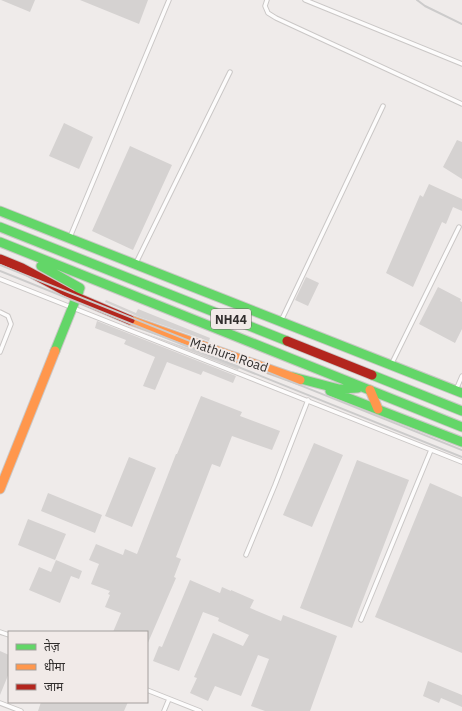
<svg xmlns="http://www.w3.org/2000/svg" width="462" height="711" font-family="'IBM Plex Sans','Noto Sans Devanagari',sans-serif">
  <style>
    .building { fill: #d5d2d1 }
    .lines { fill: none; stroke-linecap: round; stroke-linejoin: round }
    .lane-casing { stroke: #cac7c6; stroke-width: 5.5 }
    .fast-casing { stroke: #cac7c6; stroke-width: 11 }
    .slow-casing { stroke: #cac7c6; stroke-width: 11 }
    .jam-casing { stroke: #cac7c6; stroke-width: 11 }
    .lane { stroke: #fdfcfc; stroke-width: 3.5 }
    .fast { stroke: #63d668; stroke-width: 9 }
    .slow { stroke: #ff974d; stroke-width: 9 }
    .jam { stroke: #b3261e; stroke-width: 9 }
    .rail { stroke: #cccbcb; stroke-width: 2 }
    .labels { text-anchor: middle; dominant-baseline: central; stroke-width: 4; stroke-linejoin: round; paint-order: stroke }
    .shield { fill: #f1eae8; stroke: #6b6665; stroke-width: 1 }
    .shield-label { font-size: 12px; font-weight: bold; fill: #312e2d }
    .street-label { font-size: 13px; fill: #312e2d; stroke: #f1eae8 }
  </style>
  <rect width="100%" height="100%" fill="#efebea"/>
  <path class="building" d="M1,0h34l-5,12z
    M80,0h68l-9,24z
    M64,123l29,14 -14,32 -30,-13z
    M457,140l5,2v37l-19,-12z
    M130,146l42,19 -39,85 -41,-19z
    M429,184l33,15v12l-9,-4 -7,17 -4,-2 -29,65 -27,-14 34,-78 3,2z
    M306,277l13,6 -11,23 -13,-6z
    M438,287l23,12 -1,2 2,1v27l-7,14 -36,-19z
    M106,300l30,13 2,-4 72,29 -1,3 5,2 -75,-26 -34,-15z
    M97,321l139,55 -3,7 -30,-12 -2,4 -34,-13 -12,28 -12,-4 12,-29 -31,-13 2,-4 -31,-12z
    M139,331l101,35 -2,4z
    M201,396l41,16 -2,4 40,15 -8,19 -40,-14 -12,31 -8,-3 -36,93 5,2 -7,18 2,1 -29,67v-13h-34l8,-19 -16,-6 5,-12 -2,-1 2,-3 -19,-7 8,-20 -10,-4 7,-16 27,11 2,-6 12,5 39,-100h1z
    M314,443l29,12 -31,72 -29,-12z
    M129,457l27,11 -24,59 -27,-11z
    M357,460l52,20 -57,148 -52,-20z
    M430,483l32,14v156l-87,-36z
    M48,493l54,22 -7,18 -54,-22z
    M28,519l38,15 -11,26 -37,-15z
    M56,560l26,11 -3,8 -8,-3 -11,27 -31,-13 10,-23 12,5z
    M190,580l30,13 2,-6 9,4v-1l23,10 -4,8 31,13 2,-6 54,21 -27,75h-45l-14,-5 18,-47 -11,-4 -17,41 -26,-10 -7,15 -18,-8 7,-15 -3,-1 19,-44 30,13 6,-11 -31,-14 1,-3 -16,-6 -24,59 -26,-10 6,-15 3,1z
    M0,651l9,4v18l-9,22z
    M428,681l34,14v12l-21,-9 -2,5 -16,-7z
    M41,702h87l-4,9h-86z"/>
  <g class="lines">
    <g class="lane-casing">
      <path id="lane" d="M267,0l-2,6 3,7 8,5 186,86
        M305,0l157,64
        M70,237l99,-237
        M136,263l94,-191
        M0,279l462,183
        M0,312l8,4 3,8 -11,28
        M281,321l102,-215
        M391,365l68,-138
        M456,390l6,-14
        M246,555l29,-70 33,-85
        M361,620l70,-170
        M0,632l9,3
        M147,690l53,21
        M0,703l21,8
        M164,711l5,-12"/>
    </g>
    <g class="fast-casing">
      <path id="fast" d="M0,211l462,182
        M0,227l287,114
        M0,242l462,185
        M41,266l39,22
        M55,351l24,-60
        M372,375l90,36
        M293,377l46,12 19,-1
        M330,391l132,51"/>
    </g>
    <g class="slow-casing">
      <path id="slow" d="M130,320l170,60
        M370,390l8,19
        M0,489l55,-138"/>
    </g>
    <g class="jam-casing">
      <path id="jam" d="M0,259l22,9 54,29 54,23
        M287,341l85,34"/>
    </g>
    <use href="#lane" class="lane"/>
    <use href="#fast" class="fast"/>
    <use href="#slow" class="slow"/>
    <use href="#jam" class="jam"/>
    <path class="rail" d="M417,0l8,6 37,18
      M0,265l462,185
      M0,271l462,186"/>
  </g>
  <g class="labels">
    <rect class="shield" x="211" y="309" width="40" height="20" rx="3"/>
    <g class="shield-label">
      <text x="231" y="319">NH44</text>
    </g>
    <g class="street-label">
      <text transform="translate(229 355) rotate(19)">Mathura Road</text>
    </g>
  </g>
  <rect x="8" y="631" width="140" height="72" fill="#f1eae8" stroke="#a49f9d"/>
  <rect x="16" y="644" width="20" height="6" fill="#63d668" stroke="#a49f9d"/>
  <text x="44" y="651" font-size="12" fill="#312e2d">तेज़</text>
  <rect x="16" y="664" width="20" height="6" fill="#ff974d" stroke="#a49f9d"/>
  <text x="44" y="671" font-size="12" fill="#312e2d">धीमा</text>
  <rect x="16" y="684" width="20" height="6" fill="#b3261e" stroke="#a49f9d"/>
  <text x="44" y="691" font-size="12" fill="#312e2d">जाम</text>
</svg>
